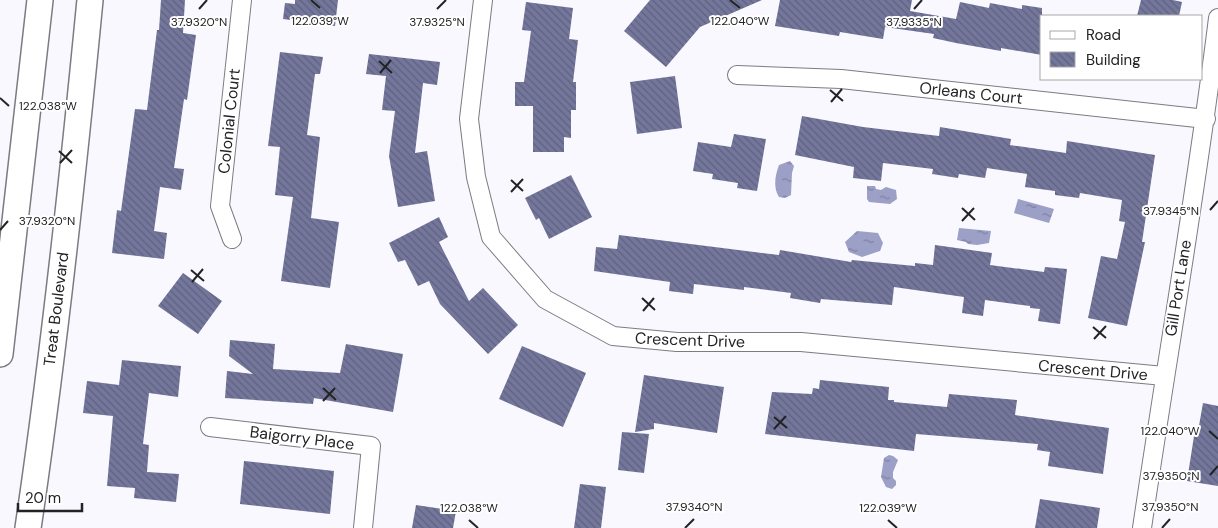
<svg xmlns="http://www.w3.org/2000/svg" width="1218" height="528" font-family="'DM Sans',sans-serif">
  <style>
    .water { fill: url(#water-ripples) }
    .building { fill: url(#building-back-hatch) }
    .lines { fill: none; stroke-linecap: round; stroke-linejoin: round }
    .street-casing { stroke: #7b7c81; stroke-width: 20 }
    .secondary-casing { stroke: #7b7c81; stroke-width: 28 }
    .street { stroke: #fff; stroke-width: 18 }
    .secondary { stroke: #fff; stroke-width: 25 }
    .ticks { fill: none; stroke: #222325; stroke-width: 2 }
    .labels { text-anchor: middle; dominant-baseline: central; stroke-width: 4; stroke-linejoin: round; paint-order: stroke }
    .street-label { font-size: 16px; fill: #222325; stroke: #fff }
    .ticks-label { font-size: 12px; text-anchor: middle; fill: #222325; stroke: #fff; stroke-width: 4; stroke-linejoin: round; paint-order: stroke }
  </style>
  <defs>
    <pattern id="water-ripples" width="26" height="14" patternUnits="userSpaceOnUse" patternTransform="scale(1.25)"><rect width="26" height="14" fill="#9c9fc6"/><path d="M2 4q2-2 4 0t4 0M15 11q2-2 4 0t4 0" fill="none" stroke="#7f81a1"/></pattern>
    <pattern id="building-back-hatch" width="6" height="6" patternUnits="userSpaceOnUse" patternTransform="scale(1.25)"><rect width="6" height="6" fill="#74779b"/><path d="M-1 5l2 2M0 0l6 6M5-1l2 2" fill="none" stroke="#5f617e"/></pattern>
  </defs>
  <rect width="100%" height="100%" fill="#f8f8fe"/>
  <path class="water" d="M790,161l4,5 -2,7 -1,22 -6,3 -6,-1c-6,-10 -4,-21 0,-32z
    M867,186h8l1,3 5,1 5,-3 10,3 1,9 -7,5 -21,-2 -2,-3z
    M1018,199l36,10 -5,14 -35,-10z
    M959,228l32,3 -2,12 -12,2 -9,-1 -2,-2 -9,-2z
    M857,231l21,2 5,10 -3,8 -18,6 -13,-5 -4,-10z
    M889,455l4,1 5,4 -5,12v6l3,3v4l-4,4 -6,-2 -5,-10 3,-19z"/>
  <path class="building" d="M161,0h24l-2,33 13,2 -9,65 -3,-1 -10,69 10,1 -3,21 -21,-3 -6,44 13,2 -3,26 -52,-6 5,-43 4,1 14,-102 12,1 10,-80h2z
    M295,0h43l-3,26 -52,-7 2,-16 10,1z
    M650,0h112l-62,27 -34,40 -42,-36z
    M780,0h132l-2,11 46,8 4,-17 29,6 1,-5 32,6v-4l20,3v47l-41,-7v3l-45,-8 -23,-5 1,-4 -49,-7 -2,12 -43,-7 -1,4 -64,-10z
    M1141,0h32l9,2 -3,14h-42z
    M526,2l47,6 -4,31 9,1 -5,42h3v28h-5v28l-7,-1v15h-31v-46h-18v-24h9l7,-51 -9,-1z
    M280,52l43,5 -3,17h-5l-8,61 13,2 -9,81 28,4 -9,66 -49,-7 12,-84 -18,-2 5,-48 -12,-1z
    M369,54l71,8 -3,23 -14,-2 -8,70 12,-2 8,50 -37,6 -9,-51 6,-45 -13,-1 4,-34 -20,-2z
    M675,76l7,52 -45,6 -7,-52z
    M802,116l61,11 76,9 1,-9 71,12 -1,6 56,8 1,-12 88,14 -13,87h3l-18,84 -39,-8 13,-62 16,3 8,-37 -6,-1 3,-21 -42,-7 -1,5 -24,-3v-4l-30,-4 2,-13 -40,-6 -2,10 -26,-4 -1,4 -26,-4 1,-5 -50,-6 -2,18 -28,-3 1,-11 -59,-12z
    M734,134l32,5 -9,52 -20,-3 1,-5 -26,-4 1,-5 -20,-3 5,-29 33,5z
    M571,175l21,42 -43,22 -10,-21 -3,2 -11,-22z
    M439,217l9,20 -9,5 30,59 14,-13 35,37 -30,29 -48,-50 -11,-23 -11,5 -13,-26 -7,2 -9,-19z
    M619,235l160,20 1,-5 71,12 1,-2 63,6v-3l18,2 2,-20 57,8 -2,12 54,7 1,-5 22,2 -7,55 -22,-3 2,-12 -10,-1v-2l-45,-6 -2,16 -21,-3 2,-16 -70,-10 -2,18 -71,-6 -1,4 -30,-5 1,-5 -47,-6v3l-50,-6 -1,10 -24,-3 1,-9 -76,-11 2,-24 21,2z
    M183,273l39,28 -24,33 -40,-28z
    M230,340l45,4 -2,25 67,4 6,-29 57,10 -10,58 -79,-14 -1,6 -88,-6 2,-27 26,3 -24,-18z
    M522,346l64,27 -23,54 -64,-28z
    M122,360l59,6 -3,31 -29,-4 -6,51 6,1 -2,27 32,2 -3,28 -42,-4 1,-10 -28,-2 6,-70 -30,-3 4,-32 32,4z
    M644,375l80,12 -7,46 -63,-10v6l-19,3z
    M820,380l69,7 -1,13h6v2l53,5 2,-13 68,6 -2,15 94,13 -6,46 -55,-8 2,-14 -13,-2 1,-6 -122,-10 -2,17 -149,-17 7,-42 40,2 1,-6 6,1z
    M1203,403l15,3v80l-31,-5 7,-45 3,1z
    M622,432l27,2 -5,39 -26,-3z
    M244,461l90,10 -4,43 -90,-10z
    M580,484l26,3 -5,41h-27z
    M1040,499l60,9 -3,20h-62z
    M416,505l40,6 -3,17h-41z"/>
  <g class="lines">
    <g class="street-casing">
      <path id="street" d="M483,0l-14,119 7,58 15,60 54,62 68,37 64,6h124l363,34
        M737,75l104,4 365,40
        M232,239l-12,-33 22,-206
        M210,427l161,19 -8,82
        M1142,528c25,-170 55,-339 76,-510"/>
    </g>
    <g class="secondary-casing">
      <path id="secondary" d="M0,354l40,-354
        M28,528c26,-175 45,-352 62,-528"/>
    </g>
    <use href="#street" class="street"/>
    <use href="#secondary" class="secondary"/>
  </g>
  <path class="ticks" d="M311,0l9,8M730,0l10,8M199,9l8,-9M437,9l9,-9M914,9l8,-9M379,61l13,12M380,73l11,-13M830,90l13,11M0,98l9,8M831,102l11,-13M59,151l13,12M60,163l12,-13M511,180l12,11M511,192l12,-13M962,208l13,12M1210,210l8,-9M962,221l12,-13M0,230l8,-9M191,270l13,11M192,282l11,-13M642,298l13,12M643,311l11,-13M1093,327l13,11M1094,339l12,-13M323,388l13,12M323,401l12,-13M774,417l13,11M774,429l12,-13M1209,431l9,8M1210,475l8,-9M469,520l9,8M888,520l9,8M685,528l9,-9M1162,528l8,-9"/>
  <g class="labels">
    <g class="street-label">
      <text transform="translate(971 93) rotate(6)">Orleans Court</text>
      <text transform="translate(229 121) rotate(-84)">Colonial Court</text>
      <text transform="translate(1178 288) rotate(-81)">Gill Port Lane</text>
      <text transform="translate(56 309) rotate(-83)">Treat Boulevard</text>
      <text transform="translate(690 340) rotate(2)">Crescent Drive</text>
      <text transform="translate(1093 370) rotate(5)">Crescent Drive</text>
      <text transform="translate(302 438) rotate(7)">Baigorry Place</text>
    </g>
  </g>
  <g class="ticks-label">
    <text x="320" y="25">122.039°W</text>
    <text x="740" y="25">122.040°W</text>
    <text x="199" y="26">37.9320°N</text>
    <text x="437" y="26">37.9325°N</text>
    <text x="914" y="26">37.9335°N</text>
    <text x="48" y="110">122.038°W</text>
    <text x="1171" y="215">37.9345°N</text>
    <text x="47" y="225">37.9320°N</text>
    <text x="1170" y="435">122.040°W</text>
    <text x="1171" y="480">37.9350°N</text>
    <text x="694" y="511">37.9340°N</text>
    <text x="1170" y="511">37.9350°N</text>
    <text x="469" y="512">122.038°W</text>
    <text x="888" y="512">122.039°W</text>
  </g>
  <rect x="1040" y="15" width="162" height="65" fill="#ffffff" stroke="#a7a7a8"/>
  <rect x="1050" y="31" width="25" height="8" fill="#ffffff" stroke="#a7a7a8"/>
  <text x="1086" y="40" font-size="15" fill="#222325">Road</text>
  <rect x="1050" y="52" width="25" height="15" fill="url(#building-back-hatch)" stroke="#a7a7a8"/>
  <text x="1086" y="65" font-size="15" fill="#222325">Building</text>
  <path d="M18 503v8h64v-8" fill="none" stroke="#222325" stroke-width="2.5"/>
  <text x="25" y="503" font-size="15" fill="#222325" stroke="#ffffff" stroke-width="4" paint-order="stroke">20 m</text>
</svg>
